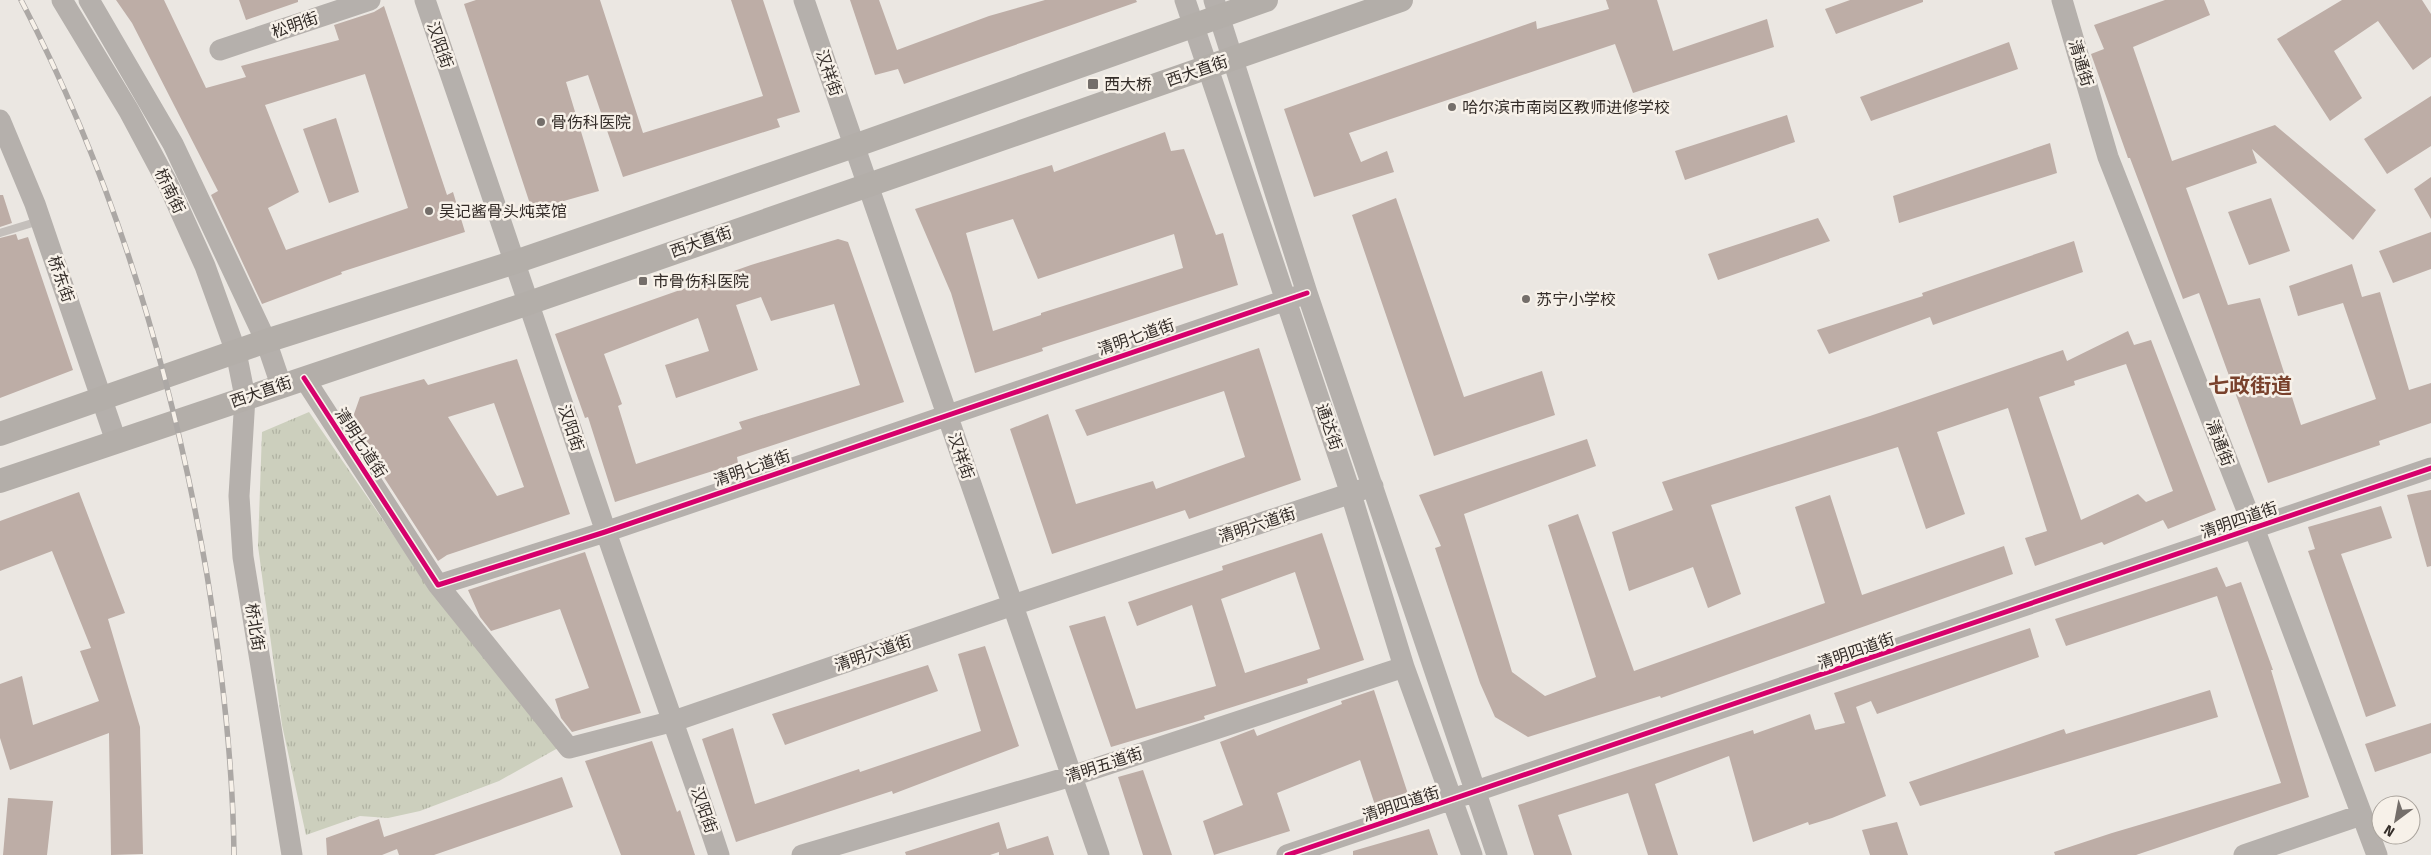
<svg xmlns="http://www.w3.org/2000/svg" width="2431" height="855" font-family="'Fira Sans','Noto Sans SC',sans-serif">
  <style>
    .park { fill: url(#park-tufts) }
    .building { fill: #bdada6; fill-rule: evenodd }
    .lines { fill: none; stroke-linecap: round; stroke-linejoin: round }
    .lane { stroke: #c4bfbb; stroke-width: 8 }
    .secondary { stroke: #b5b0ac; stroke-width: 21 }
    .primary { stroke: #b3aea9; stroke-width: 24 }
    .rail-casing { stroke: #aca8a5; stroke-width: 5.5 }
    .rail { stroke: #f7f1e9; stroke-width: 4; stroke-dasharray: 11; stroke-linecap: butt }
    .cycleway-casing { stroke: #f7f1e9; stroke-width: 8 }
    .cycleway { stroke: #d6006c; stroke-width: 5 }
    .poi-dot { fill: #746e6a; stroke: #f7f1e9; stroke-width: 2 }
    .labels { text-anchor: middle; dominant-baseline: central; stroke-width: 5; stroke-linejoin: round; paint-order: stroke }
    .street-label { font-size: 16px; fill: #342d29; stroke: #f7f1e9 }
    .poi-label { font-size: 16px; fill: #342d29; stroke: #f7f1e9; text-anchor: start }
    .district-label { font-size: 21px; font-weight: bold; fill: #79412c; stroke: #f7f1e9 }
  </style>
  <defs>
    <pattern id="park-tufts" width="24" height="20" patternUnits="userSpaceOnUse" patternTransform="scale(1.25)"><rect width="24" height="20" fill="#cccfbd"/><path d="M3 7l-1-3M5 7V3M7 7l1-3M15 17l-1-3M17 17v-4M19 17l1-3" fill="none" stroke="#b0b2a2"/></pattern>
  </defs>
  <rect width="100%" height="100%" fill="#ebe7e2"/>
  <path class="park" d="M309,412l122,178 127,158 -59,33 -79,30 -32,7 -28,-2 -54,19 -24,-110 -24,-179 4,-114z"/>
  <path class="building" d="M116,0h48l42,88 40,-11 -5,-11 98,-26 -5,-15 40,-13 10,-6 63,189 6,-3 12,40 -124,40 1,2 -80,30 -51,-109 7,-4 -86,-168zM365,74l43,134 -122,42 -18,-42 31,-16 -34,-87z
    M239,0h59v2l-52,18z
    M476,0h124l43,133 120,-37 -32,-96h32l37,112 -23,7 3,8 -157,50 -35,-102 -22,7 33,109 -67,19 -68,-206z
    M850,0h29l18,50 92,-34 56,-16h91l1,2 -233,82 -6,-15 -23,6z
    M1606,0h51l16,51 94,-32 7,28 -141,46 -18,-49 -266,89 12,29 26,-11 7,21 -80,25 -30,-88 252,-88 1,8 72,-20z
    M1850,0h73v2l-87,32 -11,-25z
    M2165,0h39l6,15 -77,32 39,114 103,-36 101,85 -23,30 -101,-91 5,14 -71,25 42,117 32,-7 41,127 75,-26 -33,-96 -45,13 -9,-30 63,-22 10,33 18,-5 29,98 22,-7v40l-52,18 1,4 -112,38 -69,-190 -16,6 -53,-141h-2l-37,-104 13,-5 -10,-24z
    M2342,0h80l9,14v43l-18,13 -35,-49 -44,30 28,47 -32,23 -53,-82z
    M2009,42l9,27 -147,52 -11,-24z
    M2431,96v50l-44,28 -23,-35z
    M1787,115l8,27 -110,38 -10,-29z
    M336,118l23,74 -30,11 -26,-74z
    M1165,132l6,19 13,-2 32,86 7,-2 15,52 -196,63 1,3 -68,22 -24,-80 -36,-84 137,-44 2,7zM1013,219l25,60 136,-45 9,34 -142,45v2l-48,16 -27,-98z
    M2050,143l7,30 -158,50 -6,-27z
    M2431,177v42l-17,-30z
    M0,195h3l9,28 -12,4z
    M1396,198l68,199 78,-26 13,44 -121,41 -82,-241z
    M2271,198l19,53 -41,14 -21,-53z
    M1818,218l12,23 -112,39 -10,-26z
    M2431,232v37l-38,14 -14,-32z
    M16,234l2,6 10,-3 45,133 -73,28v-160z
    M838,239l10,3 56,160 -167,55 1,6 -123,39 -27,-85 -3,1 -30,-84 196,-69zM761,297l10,24 63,-17 26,81 -121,37 3,7 -106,35 -18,-58 4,-2 -18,-50 94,-36 11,33 -44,14 11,33 82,-28 -22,-65z
    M2074,241l9,31 -150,53 -3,-8 -101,37 -12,-24 106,-34 -1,-3z
    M2128,331l6,14 17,-5 65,170 -48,19 -5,-9 -59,25 -2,-3 -67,24 -10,-28 22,-7 -39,-123 -71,24 28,82 -39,15 -28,-82 -187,58 30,89 -33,14 -15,-41 -64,24 -17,-59 61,-22 -11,-28 208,-66 193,-66 4,11zM2126,364l47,127 -27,11 -8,-8 -57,26 -42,-123 36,-12 -1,-4z
    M1259,348l42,132 -112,39 -4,-9 -133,44 -42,-125 38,-15 28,90 77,-23 3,8 89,-32 -21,-66 -137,45 -12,-26z
    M517,359l53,155 -123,41 -9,6 -82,-127 -2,-20 6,-17 64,-18 4,6zM494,403l30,84 -27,9 -49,-79z
    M1587,439l9,27 -132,48 48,158 33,24 51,-19 -48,-152 30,-11 56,157 191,-68 -30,-96 35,-12 32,100 142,-49 9,28 -352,124 -1,-2 -132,41 -33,-20 -15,-34 -45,-135 6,-2 -22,-51z
    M2431,490v76l-4,1 -20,-72z
    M79,492l46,121 -17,6 32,108 3,127 -32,1 -2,-122 -99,37 -10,-32v-54l22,-8 11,49 66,-24 -19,-50 11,-3 -39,-97 -52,20v-50z
    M2381,506l11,32 -51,16 55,152 -30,11 -58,-166 7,-2 -7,-22z
    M1322,533l42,127 -57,19 1,4 -104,33 1,3 -94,28 -42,-121 36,-10 31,93 80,-23 -24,-81 -55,21 -9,-24 95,-32 -1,-4zM1295,572l25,77 -75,24 -24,-74z
    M585,552l56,161 -69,19 -11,-14 -6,-19 34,-11 -29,-79 -69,22 -11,-14 -12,-27z
    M2217,567l9,20 15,-5 32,88h-2l38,127 -173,58h-81l-1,-3 58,-19 169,-50 -64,-187 -151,50 -11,-27z
    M2030,628l9,29 -162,57 -6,-13 -15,6 30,89 -54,22 -23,7 -1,-3 -55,20 -24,-86 -74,28 23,71h-30l-20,-62 -70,22 14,40h-38l-16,-50 235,-75 1,4 56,-20 5,16 30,-7 -11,-30z
    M985,646l34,100 -126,48 -1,-3 -156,51 -34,-103 31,-11 22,76 104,-35 1,3 121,-41 -23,-77z
    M928,665l10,26 -153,54 -13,-31z
    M1374,690l34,104 -33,11 -15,-45 -83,33 13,38 -76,24 -11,-34 40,-16 -23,-63 34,-13 3,7 85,-32 -1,-3z
    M2210,690l8,27 -298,89 -11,-24 155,-53 2,5z
    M2431,723v30l-56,19 -10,-28z
    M652,741l25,71 3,-2 15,45h-74l-36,-94z
    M1143,770l29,85h-29l-25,-78z
    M562,777l11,30 -139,48h-35l-2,-6 -15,6h-55l-1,-17 53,-19 5,18z
    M8,798l45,3 -6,54h-44z
    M999,822l8,27 41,-13 6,19h-55v-3l-9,3h-84l-1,-3z
    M1897,822l11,33h-38l-8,-25z
    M1429,829l9,26h-85v-4z"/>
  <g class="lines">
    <path class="lane" d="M0,233l39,-12"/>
    <path class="secondary" d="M62,0l67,111 39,73 37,82 31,86 9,45 -6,99 4,61 49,298
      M89,0l84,144 93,197 15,44
      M425,0c61,176 120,353 180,529 37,109 78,217 114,326
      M804,0l295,855
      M1185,0l166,494 53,173 68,188
      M1214,0l93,293 190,562
      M2062,0l46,157 146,371 123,327
      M220,50l150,-50
      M0,120l35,84 81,237
      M304,378l134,207 167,-53 702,-239
      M438,585l131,163 105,-27 339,-116 360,-119
      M802,855l270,-79 332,-109
      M1287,855l1144,-387
      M2244,855l117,-40"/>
    <path class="primary" d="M0,434l266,-93 249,-79 339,-116 412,-146
      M0,481l529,-178 872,-303"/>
    <g class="rail-casing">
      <path id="rail" d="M21,0c94,180 152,376 186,575 15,93 26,186 27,280"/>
    </g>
    <use href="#rail" class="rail"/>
    <g class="cycleway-casing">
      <path id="cycleway" d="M304,378l134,207 167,-53 702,-239
        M1287,855l1144,-387"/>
    </g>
    <use href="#cycleway" class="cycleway"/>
  </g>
  <g class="poi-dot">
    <rect x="1087" y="78" width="12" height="12" rx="2.5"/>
    <circle cx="1452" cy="107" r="5"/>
    <circle cx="541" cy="122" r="5"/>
    <circle cx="429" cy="211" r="5"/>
    <rect x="638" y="276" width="10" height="10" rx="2.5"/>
    <circle cx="1526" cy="299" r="5"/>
  </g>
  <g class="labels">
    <g class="street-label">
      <text transform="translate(295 25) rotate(-19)">松明街</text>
      <text transform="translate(440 45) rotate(71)">汉阳街</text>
      <text transform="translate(2081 63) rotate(73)">清通街</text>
      <text transform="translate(1197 71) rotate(-19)">西大直街</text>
      <text transform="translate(829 73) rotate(71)">汉祥街</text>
      <text transform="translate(170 191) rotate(64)">桥南街</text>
      <text transform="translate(701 242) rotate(-19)">西大直街</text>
      <text transform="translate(61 279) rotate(71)">桥东街</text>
      <text transform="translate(1136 337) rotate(-19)">清明七道街</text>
      <text transform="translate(261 392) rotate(-19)">西大直街</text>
      <text transform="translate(1329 427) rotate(71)">通达街</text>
      <text transform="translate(571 428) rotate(72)">汉阳街</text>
      <text transform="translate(361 443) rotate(57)">清明七道街</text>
      <text transform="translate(2220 443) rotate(69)">清通街</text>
      <text transform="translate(961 456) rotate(71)">汉祥街</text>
      <text transform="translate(752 468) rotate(-19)">清明七道街</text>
      <text transform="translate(2239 520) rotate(-19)">清明四道街</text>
      <text transform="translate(1257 525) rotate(-18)">清明六道街</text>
      <text transform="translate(255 627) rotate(81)">桥北街</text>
      <text transform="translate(1856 651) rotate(-19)">清明四道街</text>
      <text transform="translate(873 653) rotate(-19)">清明六道街</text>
      <text transform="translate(1104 765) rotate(-18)">清明五道街</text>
      <text transform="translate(1401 804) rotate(-18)">清明四道街</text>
      <text transform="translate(704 810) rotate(71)">汉阳街</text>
    </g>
    <g class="poi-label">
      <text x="1104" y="84">西大桥</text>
      <text x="1462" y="107">哈尔滨市南岗区教师进修学校</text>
      <text x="551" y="122">骨伤科医院</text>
      <text x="439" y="211">吴记酱骨头炖菜馆</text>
      <text x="653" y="281">市骨伤科医院</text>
      <text x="1536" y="299">苏宁小学校</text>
    </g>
    <g class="district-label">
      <text x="2250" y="386">七政街道</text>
    </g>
  </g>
  <g transform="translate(2396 820) rotate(212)"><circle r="24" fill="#f7f1e9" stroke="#a9a39c"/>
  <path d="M0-4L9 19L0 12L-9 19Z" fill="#746e6a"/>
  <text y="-8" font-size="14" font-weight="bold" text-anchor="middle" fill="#342d29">N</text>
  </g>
</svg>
